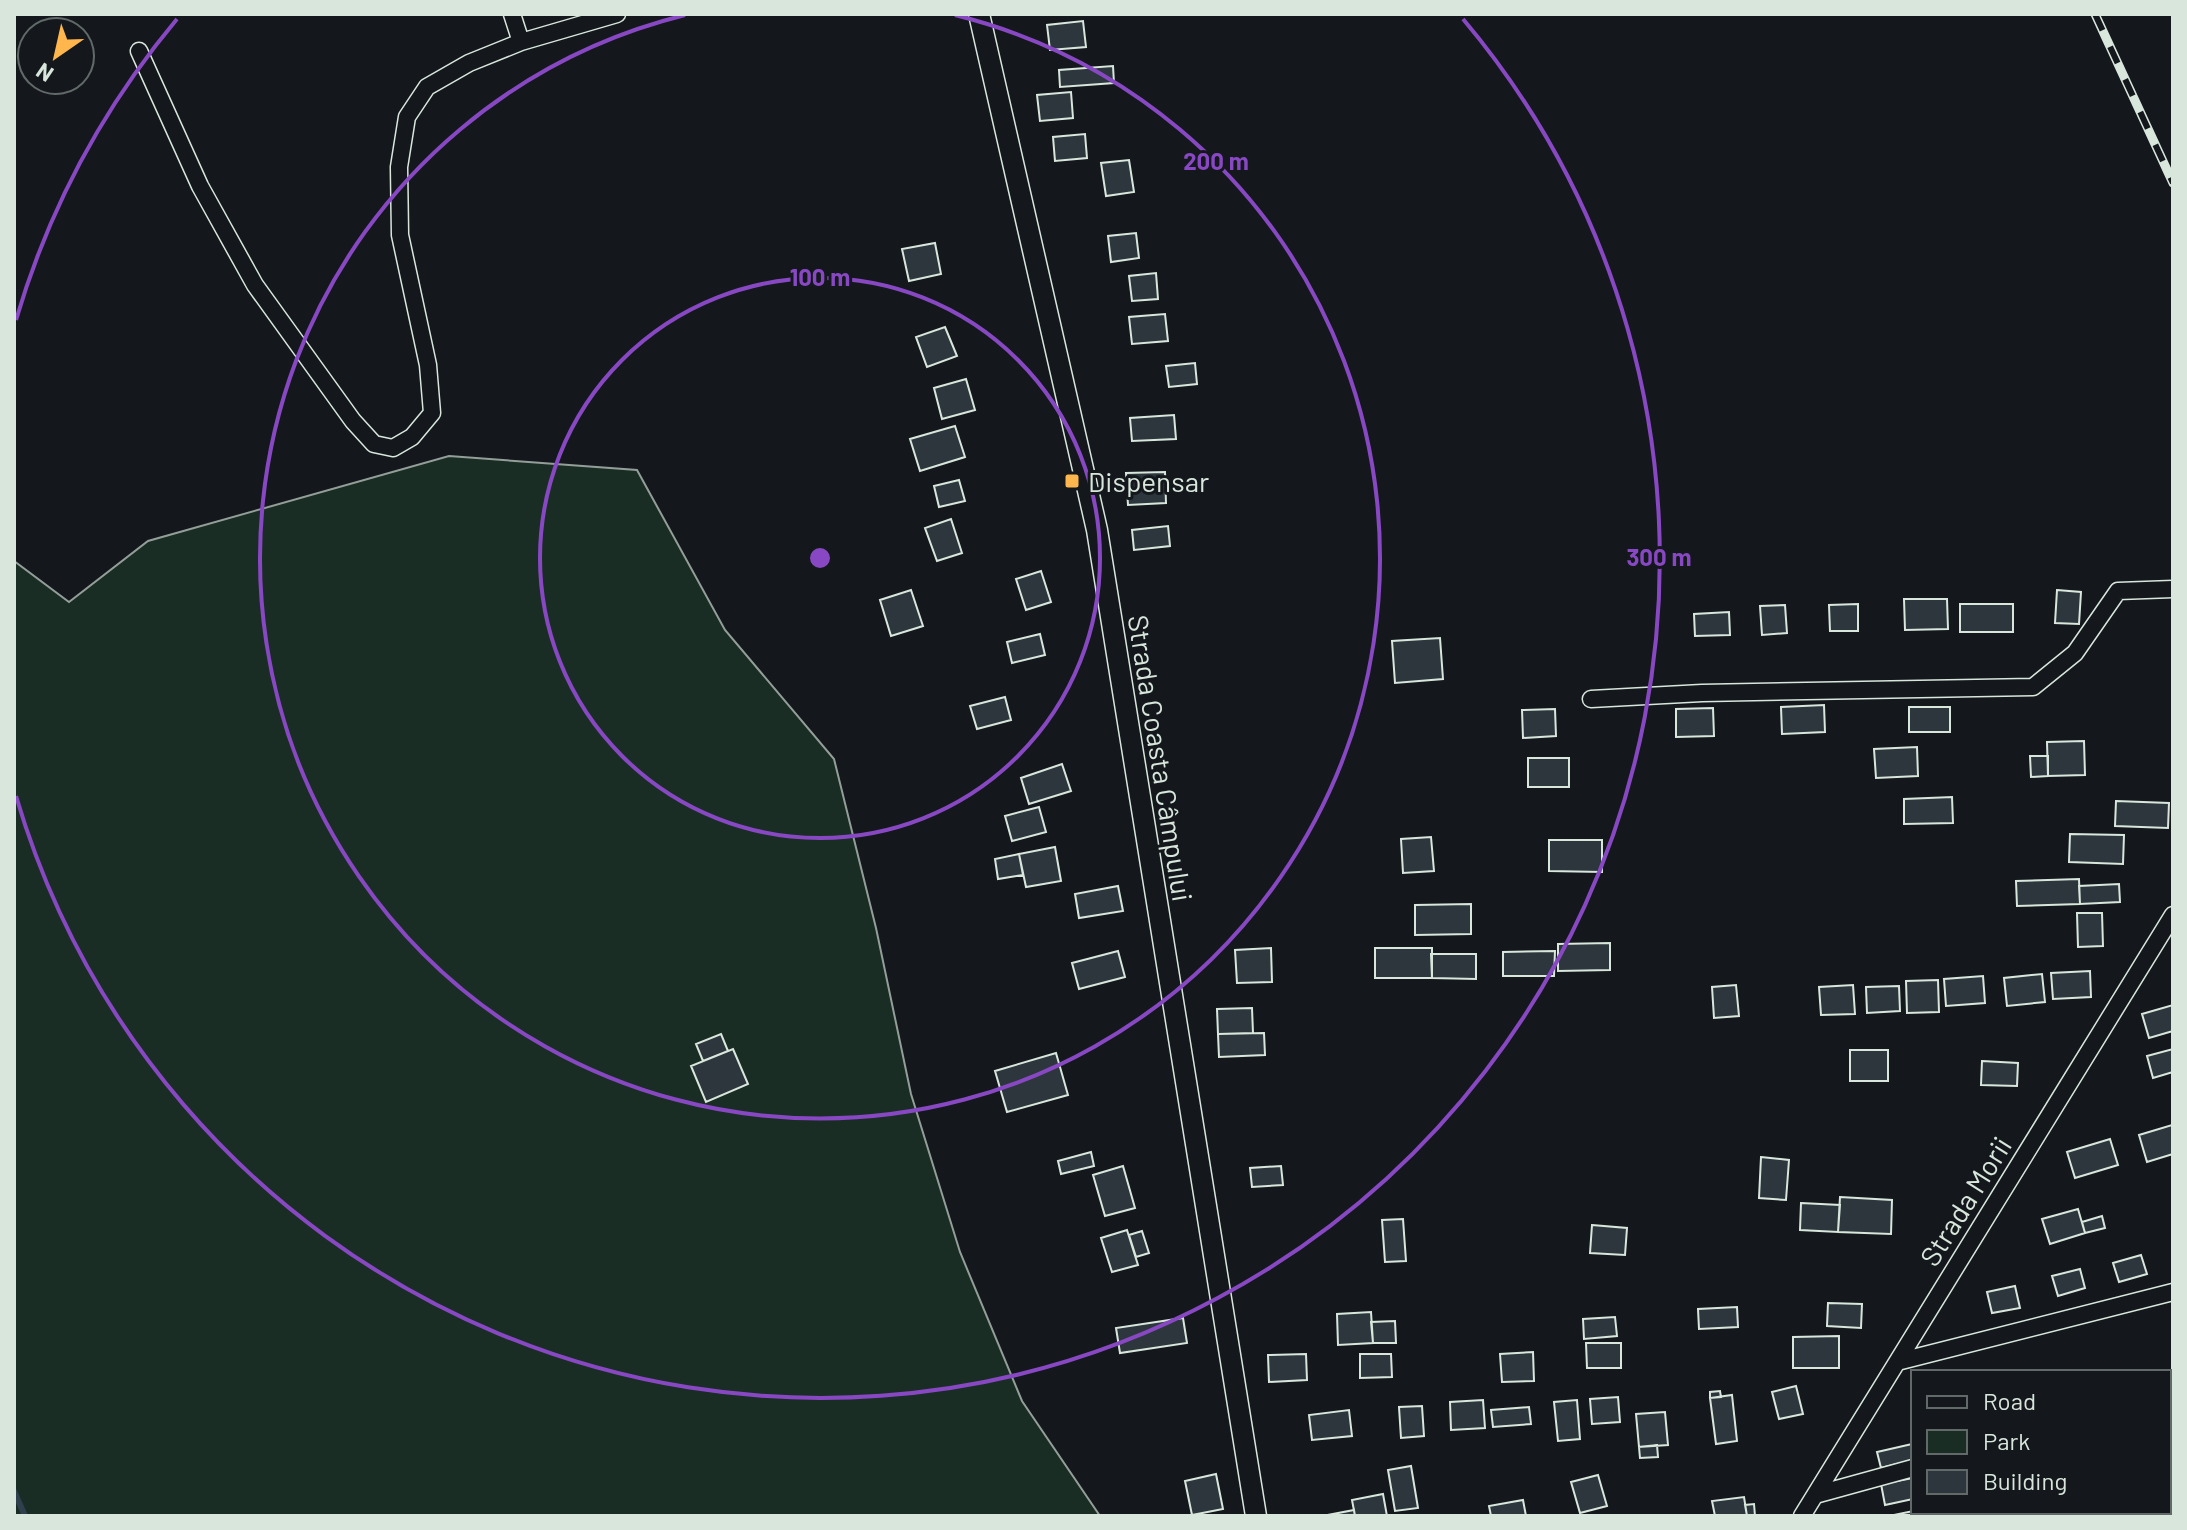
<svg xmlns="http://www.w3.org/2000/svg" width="2187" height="1530" font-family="Barlow,sans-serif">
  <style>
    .green { fill: #1a2d24; stroke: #939e99; stroke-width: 2 }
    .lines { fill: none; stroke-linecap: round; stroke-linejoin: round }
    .stream { stroke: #2f3f4d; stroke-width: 6 }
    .building { fill: #2c363c; stroke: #d8e6dc; stroke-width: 2 }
    .minor-casing { stroke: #d8e6dc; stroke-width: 19 }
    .tertiary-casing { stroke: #d8e6dc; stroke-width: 23 }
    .minor { stroke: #14181c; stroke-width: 16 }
    .tertiary { stroke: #14181c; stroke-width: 20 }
    .rail-casing { stroke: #d8e6dc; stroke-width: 9 }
    .rail { stroke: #14181c; stroke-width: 6; stroke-dasharray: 18; stroke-linecap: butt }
    .ring { fill: none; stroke: #8948c3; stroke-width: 4 }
    .poi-dot { fill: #ffb74d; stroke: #14181c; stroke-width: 3 }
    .labels { text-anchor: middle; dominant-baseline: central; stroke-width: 6; stroke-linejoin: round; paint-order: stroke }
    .poi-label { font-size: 28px; fill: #d8e6dc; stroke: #14181c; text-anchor: start }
    .street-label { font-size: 28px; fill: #d8e6dc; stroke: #14181c }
    .centre { fill: #8948c3; stroke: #14181c; stroke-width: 4 }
    .ring-label { font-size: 24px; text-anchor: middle; font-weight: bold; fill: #8948c3; stroke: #14181c; stroke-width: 6; stroke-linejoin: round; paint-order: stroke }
  </style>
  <rect width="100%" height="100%" fill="#14181c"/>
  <path class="green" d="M449,456l188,14 88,160 109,129 42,169 35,166 49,158 62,149 78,115h-1086v-955l55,41 79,-61z"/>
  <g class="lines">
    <path class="stream" d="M14,1491l11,25"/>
  </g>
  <path class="building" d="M1083,21l3,26 -36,3 -3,-25z
    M1113,66l1,17 -54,4 -1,-17z
    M1071,92l2,26 -33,3 -3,-26z
    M1085,134l2,24 -32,3 -2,-24z
    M1129,160l5,32 -28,4 -5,-33z
    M1136,233l3,25 -28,4 -3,-26z
    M935,243l6,31 -32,7 -7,-32z
    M1156,273l2,26 -26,2 -3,-25z
    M1165,314l3,27 -36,3 -3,-27z
    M945,327l12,29 -30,11 -11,-30z
    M1195,363l2,21 -28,3 -3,-21z
    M966,379l9,31 -33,9 -8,-31z
    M1174,415l2,24 -44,2 -2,-23z
    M955,426l10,31 -45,14 -10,-32z
    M1165,472l1,31 -38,2 -2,-32z
    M959,480l6,21 -26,6 -5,-21z
    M951,519l11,34 -25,8 -12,-33z
    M1168,526l2,20 -36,4 -2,-20z
    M1041,571l10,31 -25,8 -10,-31z
    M911,590l12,36 -32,10 -11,-36z
    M2057,590l24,2 -2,32 -24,-1z
    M1904,599h43l1,30 -43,1z
    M1858,604v27h-28l-1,-26z
    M1960,604h53v28h-53z
    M1785,605l2,28 -25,2 -2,-29z
    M1729,612l1,23 -35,1 -1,-22z
    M1040,634l5,21 -33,8 -5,-21z
    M1440,638l3,41 -48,4 -3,-42z
    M1005,697l6,23 -34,9 -7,-23z
    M1824,705l1,27 -43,2 -1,-27z
    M1909,707h41v25h-41z
    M1713,708l1,28 -38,1v-28z
    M1555,709l1,27 -33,2 -1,-28z
    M2084,741l1,34 -37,1 -1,-34z
    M1917,747l1,29 -42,2 -2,-29z
    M2030,756h18v20l-17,1z
    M1528,758h41v29h-41z
    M1062,764l9,27 -42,13 -8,-26z
    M1952,797l1,26 -49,1v-25z
    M2116,801l53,2 -1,25 -53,-2z
    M1039,807l7,25 -34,9 -7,-25z
    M2070,834l54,1 -1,29 -54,-2z
    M1431,837l3,34 -31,2 -2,-34z
    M1549,840h53v32l-53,-1z
    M1055,847l6,34 -35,6 -7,-33z
    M1019,854l4,21 -25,4 -3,-20z
    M2079,879l1,25 -63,2 -1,-25z
    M2119,884l1,18 -40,2 -1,-18z
    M1118,886l5,25 -44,7 -4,-24z
    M1471,904v30l-56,1v-30z
    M2077,913h25l1,33 -25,1z
    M1610,943v27l-52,1v-27z
    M1271,948l1,34 -35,1 -2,-33z
    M1375,948h57v30h-57z
    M1118,951l7,26 -46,12 -7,-26z
    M1555,951l-1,25h-51v-24z
    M1431,954h45v25l-44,-1z
    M2090,971l1,26 -38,2 -2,-26z
    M2042,974l3,28 -38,4 -3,-28z
    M1983,976l2,27 -39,3 -2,-27z
    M1938,980l1,32 -32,1 -1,-32z
    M1736,985l3,31 -25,2 -2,-31z
    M1853,985l2,29 -34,1 -2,-28z
    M1899,986l1,25 -33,2 -1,-26z
    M2173,1005v26l-24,7 -7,-24z
    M1252,1008l1,25 -35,1 -1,-25z
    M1264,1033l1,22 -46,2 -1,-23z
    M721,1034l7,17 -25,10 -7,-17z
    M733,1049l15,35 -42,18 -15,-36z
    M2173,1049v23l-20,6 -6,-22z
    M1850,1050h38v31h-38z
    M1056,1053l12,42 -61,17 -12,-41z
    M1982,1061l36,2 -1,23 -36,-1z
    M2172,1125l1,29 -26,8 -8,-27z
    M2110,1139l8,26 -43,13 -8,-26z
    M1091,1152l3,14 -33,8 -3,-13z
    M1761,1157l28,3 -3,40 -27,-2z
    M1123,1166l12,42 -30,8 -12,-41z
    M1281,1166l2,19 -31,2 -2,-19z
    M1840,1197l52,3 -1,34 -53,-2z
    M1801,1203l39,2 -2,27 -38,-2z
    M2078,1209l7,24 -35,11 -8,-25z
    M2102,1216l3,12 -20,5 -3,-11z
    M1403,1219l3,42 -21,1 -3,-42z
    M1592,1225l35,3 -2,27 -35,-2z
    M1127,1230l11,35 -26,7 -11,-34z
    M1142,1231l7,22 -13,4 -7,-22z
    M2141,1255l6,19 -28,8 -6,-19z
    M2080,1269l5,19 -27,8 -6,-20z
    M2015,1286l5,22 -28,5 -5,-21z
    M1828,1303l34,1 -1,24 -34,-2z
    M1737,1307l1,20 -39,2 -1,-20z
    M1371,1312l2,31 -35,2 -1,-31z
    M1615,1317l2,19 -33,3 -1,-20z
    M1183,1318l4,25 -67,10 -4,-25z
    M1395,1321l1,22h-23l-2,-21z
    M1839,1336v32h-46v-31z
    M1586,1343h35v25h-34z
    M1533,1352l1,29 -32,1 -2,-28z
    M1306,1354l1,26 -38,2 -1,-27z
    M1360,1354h31l1,23 -32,1z
    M1796,1386l7,28 -24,5 -7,-27z
    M1720,1391l1,6 -11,1v-6z
    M1732,1395l5,46 -21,3 -6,-46z
    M1618,1397l2,25 -28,2 -2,-25z
    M1483,1400l2,28 -34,2 -1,-28z
    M1577,1400l3,39 -22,2 -4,-39z
    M1422,1406l2,30 -23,2 -2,-31z
    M1529,1407l2,17 -38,3 -2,-17z
    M1349,1410l3,26 -40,4 -3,-25z
    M1665,1412l3,33 -29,2 -3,-33z
    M1912,1444l1,16 -32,8 -4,-16z
    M1657,1445l1,12 -18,1 -1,-11z
    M1411,1466l7,42 -23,3 -7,-41z
    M1216,1474l7,35 -31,6 -7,-34z
    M1598,1475l9,31 -27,7 -9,-31z
    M1913,1478v21l-28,6 -4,-21z
    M1383,1494l4,22h-32l-3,-16z
    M1744,1497l3,19h-32l-3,-15z
    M1523,1500l3,16h-35l-2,-10z
    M1754,1504l1,12h-8l-2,-11z
    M1354,1510l1,6h-26l-1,-1z
    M1913,1511l5,5h-29z"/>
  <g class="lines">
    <g class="minor-casing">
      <path id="minor" d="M512,14l9,28
        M139,51l61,135 55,99 98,136 21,23 19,4 19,-11 20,-24 -4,-48 -28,-130 -1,-68 8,-50 20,-30 42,-24 52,-21 96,-28
        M1591,699l111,-6 331,-6 42,-34 43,-62 55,-2
        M1897,1362l276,-70
        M1815,1495l98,-27
        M1802,1516l371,-601"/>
    </g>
    <g class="tertiary-casing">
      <path id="tertiary" d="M979,14l118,516 159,986"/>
    </g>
    <use href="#minor" class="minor"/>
    <use href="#tertiary" class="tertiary"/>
    <g class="rail-casing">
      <path id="rail" d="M2095,14l78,169"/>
    </g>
    <use href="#rail" class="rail"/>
  </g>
  <g class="ring">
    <circle cx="820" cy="558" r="280"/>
    <path d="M955 15A560 560 0 1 1 685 15"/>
    <path d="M16 320A839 839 0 0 1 177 19M1463 19A839 839 0 1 1 16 796"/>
  </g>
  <rect class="poi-dot" x="1064" y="473" width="16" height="16" rx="4"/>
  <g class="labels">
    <g class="poi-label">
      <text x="1088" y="481">Dispensar</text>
    </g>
    <g class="street-label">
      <text transform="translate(1161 758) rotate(81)">Strada Coasta Câmpului</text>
      <text transform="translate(1965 1201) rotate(-58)">Strada Morii</text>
    </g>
  </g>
  <circle cx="820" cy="558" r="12" class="centre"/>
  <g class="ring-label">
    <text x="1216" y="170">200 m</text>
    <text x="820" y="286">100 m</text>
    <text x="1659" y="566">300 m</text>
  </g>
  <rect width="2187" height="1530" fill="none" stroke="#d8e6dc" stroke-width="32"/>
  <rect x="1911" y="1370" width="260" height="144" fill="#14181c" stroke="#626a69" stroke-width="2"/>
  <rect x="1927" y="1396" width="40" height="12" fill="#14181c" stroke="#626a69" stroke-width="2"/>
  <text x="1983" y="1410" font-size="24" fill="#d8e6dc">Road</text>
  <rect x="1927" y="1430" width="40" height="24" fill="#1a2d24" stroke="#626a69" stroke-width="2"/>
  <text x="1983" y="1450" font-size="24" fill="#d8e6dc">Park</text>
  <rect x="1927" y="1470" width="40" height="24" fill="#2c363c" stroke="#626a69" stroke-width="2"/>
  <text x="1983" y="1490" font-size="24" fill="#d8e6dc">Building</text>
  <g transform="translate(56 56) rotate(214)"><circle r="38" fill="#14181c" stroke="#626a69" stroke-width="2"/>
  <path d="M0-6L14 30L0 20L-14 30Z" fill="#ffb74d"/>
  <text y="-12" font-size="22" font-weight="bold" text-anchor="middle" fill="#d8e6dc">N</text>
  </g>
</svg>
